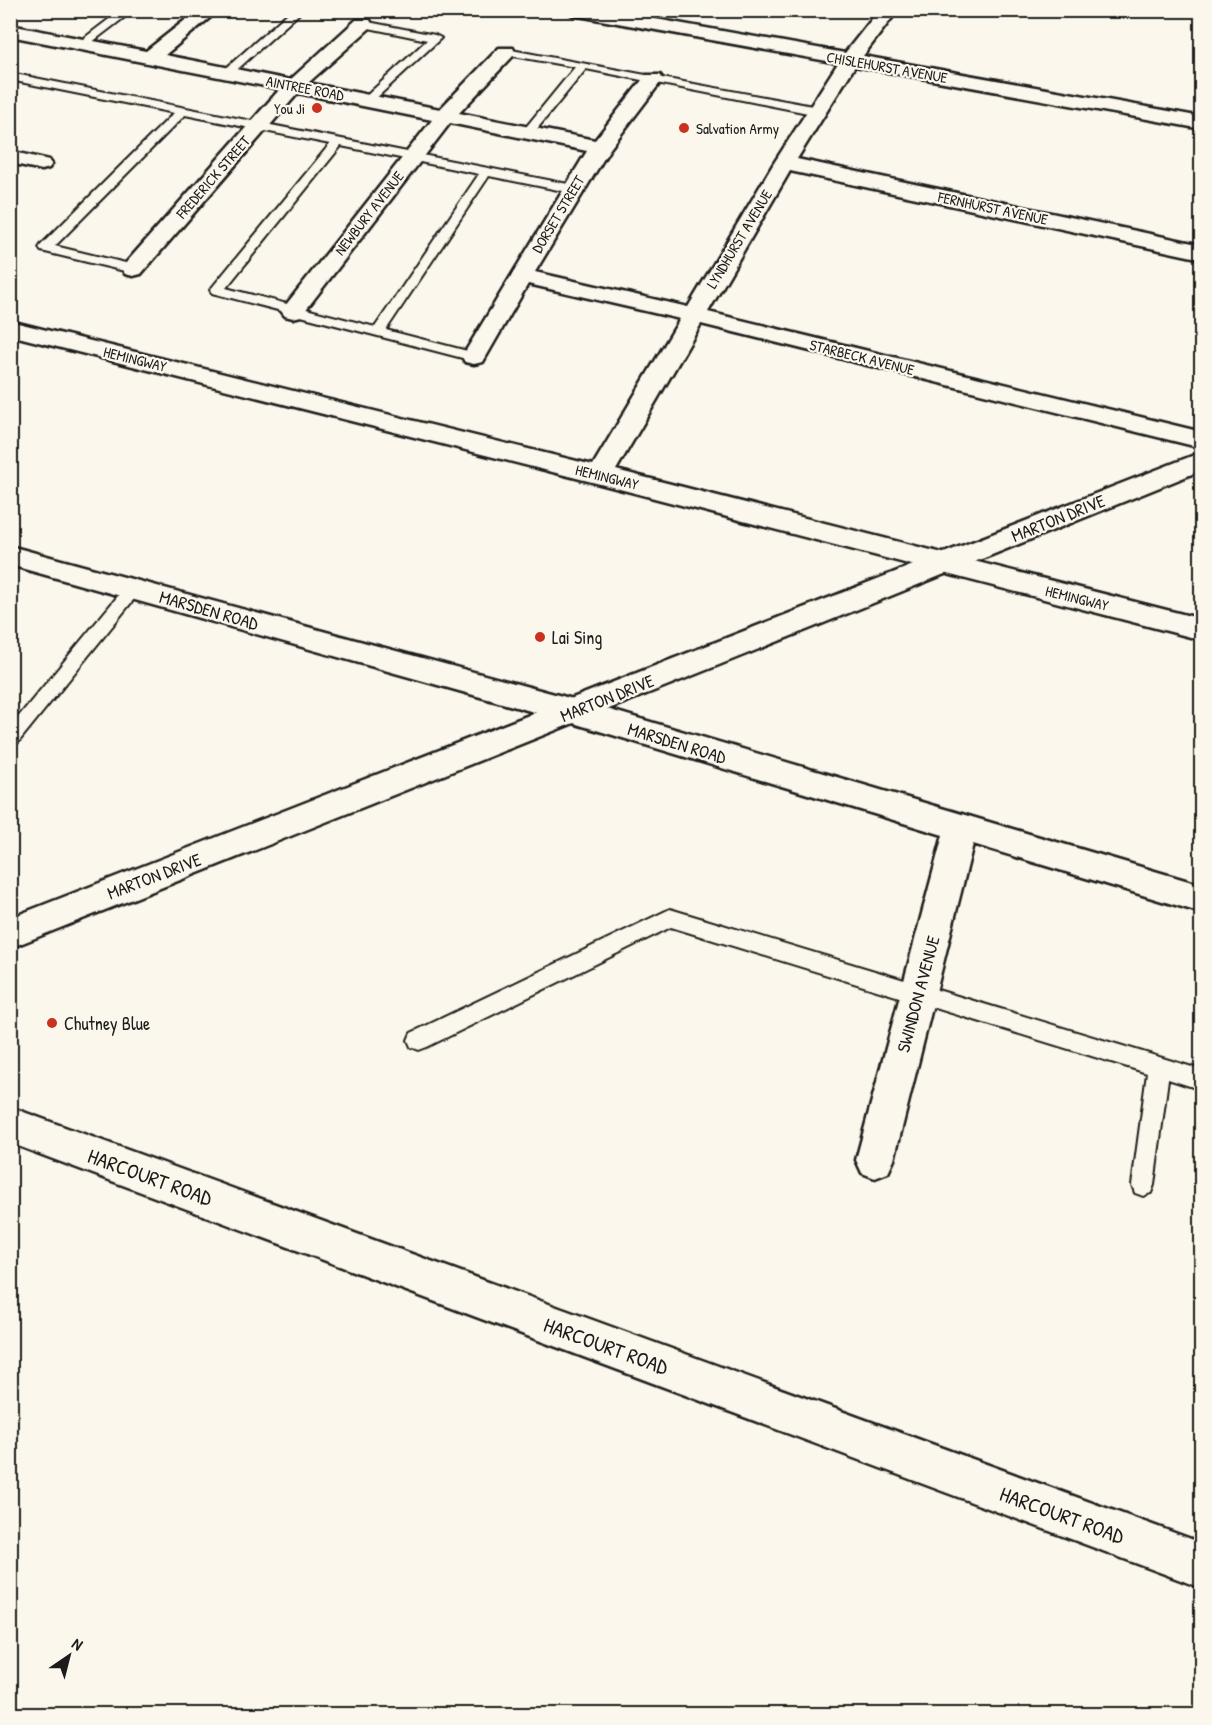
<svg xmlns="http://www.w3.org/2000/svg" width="1212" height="1725" font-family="'Patrick Hand',sans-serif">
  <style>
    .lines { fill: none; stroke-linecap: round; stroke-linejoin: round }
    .lane-casing { stroke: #1c1c1c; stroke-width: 4 }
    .street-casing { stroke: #1c1c1c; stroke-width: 5 }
    .secondary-casing { stroke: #1c1c1c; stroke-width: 5 }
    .lane { fill: #fbf7ec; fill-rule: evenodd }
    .street { fill: #fbf7ec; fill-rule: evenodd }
    .secondary { fill: #fbf7ec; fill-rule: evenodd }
    .poi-dot { fill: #c8321e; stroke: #fbf7ec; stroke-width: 2 }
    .labels { text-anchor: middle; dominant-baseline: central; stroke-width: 4.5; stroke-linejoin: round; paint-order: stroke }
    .far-street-label { font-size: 15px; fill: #1c1c1c; stroke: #fbf7ec }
    .far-poi-label { font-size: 15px; fill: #1c1c1c; stroke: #fbf7ec; text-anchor: end }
    .street-label { font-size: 18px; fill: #1c1c1c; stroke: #fbf7ec }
    .poi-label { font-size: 18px; fill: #1c1c1c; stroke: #fbf7ec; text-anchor: start }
    .near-street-label { font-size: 21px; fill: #1c1c1c; stroke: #fbf7ec }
  </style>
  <rect width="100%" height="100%" fill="#fbf7ec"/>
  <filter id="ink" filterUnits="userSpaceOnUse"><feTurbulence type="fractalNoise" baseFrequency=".0167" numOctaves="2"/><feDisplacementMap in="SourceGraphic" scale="12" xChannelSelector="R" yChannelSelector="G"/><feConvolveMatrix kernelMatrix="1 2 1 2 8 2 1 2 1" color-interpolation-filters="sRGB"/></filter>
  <g filter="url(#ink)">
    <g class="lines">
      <g class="lane-casing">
        <path id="lane" d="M121,10h13l-47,36h-8v-4z
          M288,10l14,1 -71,64h-8v-4l66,-59z
          M363,21l72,14 6,3 -70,65h-8v-4l64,-59 -68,-14v-4z
          M506,49l312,58 6,4 -6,4 -232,-46 -54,66 -4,1 -6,-4 53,-65 -73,-13 -2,-2z
          M10,73l563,112 6,4 -6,4 -84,-17 -103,154 93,24 2,3 -7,4 -262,-68 -2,-3 120,-146 -145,-29 -130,131 83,20 2,3 -2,3 -5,1 -92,-22 -2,-3 2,-3 133,-132 -164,-33zM341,146l138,28 -104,153 -149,-39z
          M133,583l6,2 2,4 -2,4 -123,152 -6,2v-20l117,-142z
          M670,909l532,161v20l-34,-11 -14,106 -3,8 -8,3 -8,-3 -3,-8 15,-112 -476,-146 -244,120 -8,3 -8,-3 -3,-7 3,-7z"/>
      </g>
      <g class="street-casing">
        <path id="street" d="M198,10h21l-54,45 125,25 66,-60h14l2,4 -2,4 -62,55 132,26 59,-61h14l2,4 -2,4 -54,57 136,27 51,-65h14l3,4 -54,71 -74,122 153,35 86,-144 64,-100 -265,-48 -9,-5h42l239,43 34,-43h19l-35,46 339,61v12l-347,-63 -58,93 405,86v14l-412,-88 -82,141 494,120v16l-501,-124 -85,146 586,149v21l-602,-156 -590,-149v-14l583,144 87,-146 -152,-35 -45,78 -9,2 -9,-2 -3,-5 125,-206 -137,-28 -149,193 -8,2 -8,-2 -4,-5 4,-5 147,-186 -134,-27 -157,181 -8,2 -8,-2 -3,-5 3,-5 155,-175 -270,-53v-11l136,26z
          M10,151l39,9 3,4 -3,4 -7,2 -32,-7z
          M10,546l563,153 629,186v28l-229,-69 -79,316 -6,13 -13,5 -13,-5 -6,-13 87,-325 -370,-112 -563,-158z
          M10,1107l1192,436v45l-1192,-445z"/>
      </g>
      <g class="secondary-casing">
        <path id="secondary" d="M1202,452v18l-393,159 -799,319v-30z"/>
      </g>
      <use href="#lane" class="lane"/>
      <use href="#street" class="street"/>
      <use href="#secondary" class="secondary"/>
    </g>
  </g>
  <g class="poi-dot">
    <circle cx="317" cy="108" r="6"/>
    <circle cx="684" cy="128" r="6"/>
    <circle cx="540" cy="637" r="6"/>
    <circle cx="52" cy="1023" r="6"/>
  </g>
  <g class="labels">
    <g class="far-street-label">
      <text transform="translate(887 67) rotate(10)">CHISLEHURST AVENUE</text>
      <text transform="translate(305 88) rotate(11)">AINTREE ROAD</text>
      <text transform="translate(213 177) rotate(-49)">FREDERICK STREET</text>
      <text transform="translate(993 208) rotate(12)">FERNHURST AVENUE</text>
      <text transform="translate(369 213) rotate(-52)">NEWBURY AVENUE</text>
      <text transform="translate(558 214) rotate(-59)">DORSET STREET</text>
      <text transform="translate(739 239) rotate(-59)">LYNDHURST AVENUE</text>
      <text transform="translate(862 357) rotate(14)">STARBECK AVENUE</text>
      <text transform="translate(135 359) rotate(14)">HEMINGWAY</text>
      <text transform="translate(607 477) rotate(14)">HEMINGWAY</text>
      <text transform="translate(1077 598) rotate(14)">HEMINGWAY</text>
    </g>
    <g class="far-poi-label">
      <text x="305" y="108">You Ji</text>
      <text x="696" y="128" text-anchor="start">Salvation Army</text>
    </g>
    <g class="street-label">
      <text transform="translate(1058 518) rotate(-22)">MARTON DRIVE</text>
      <text transform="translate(209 610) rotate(16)">MARSDEN ROAD</text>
      <text transform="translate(607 698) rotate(-22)">MARTON DRIVE</text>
      <text transform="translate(677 743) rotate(17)">MARSDEN ROAD</text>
      <text transform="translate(154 876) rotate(-21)">MARTON DRIVE</text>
      <text transform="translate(918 994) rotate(-75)">SWINDON AVENUE</text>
    </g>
    <g class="poi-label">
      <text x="552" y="637">Lai Sing</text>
      <text x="64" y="1023">Chutney Blue</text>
    </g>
    <g class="near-street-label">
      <text transform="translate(150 1177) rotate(20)">HARCOURT ROAD</text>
      <text transform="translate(606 1346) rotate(20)">HARCOURT ROAD</text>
      <text transform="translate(1062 1515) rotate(20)">HARCOURT ROAD</text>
    </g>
  </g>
  <rect width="1212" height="1725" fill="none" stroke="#fbf7ec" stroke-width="36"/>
  <rect x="18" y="18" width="1176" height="1689" fill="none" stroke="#1c1c1c" stroke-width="2" filter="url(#ink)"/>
  <g transform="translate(69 1656) rotate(35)" stroke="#fbf7ec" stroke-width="4.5" paint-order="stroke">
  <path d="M0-4.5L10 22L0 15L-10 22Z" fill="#1c1c1c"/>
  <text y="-9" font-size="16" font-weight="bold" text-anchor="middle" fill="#1c1c1c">N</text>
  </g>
</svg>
